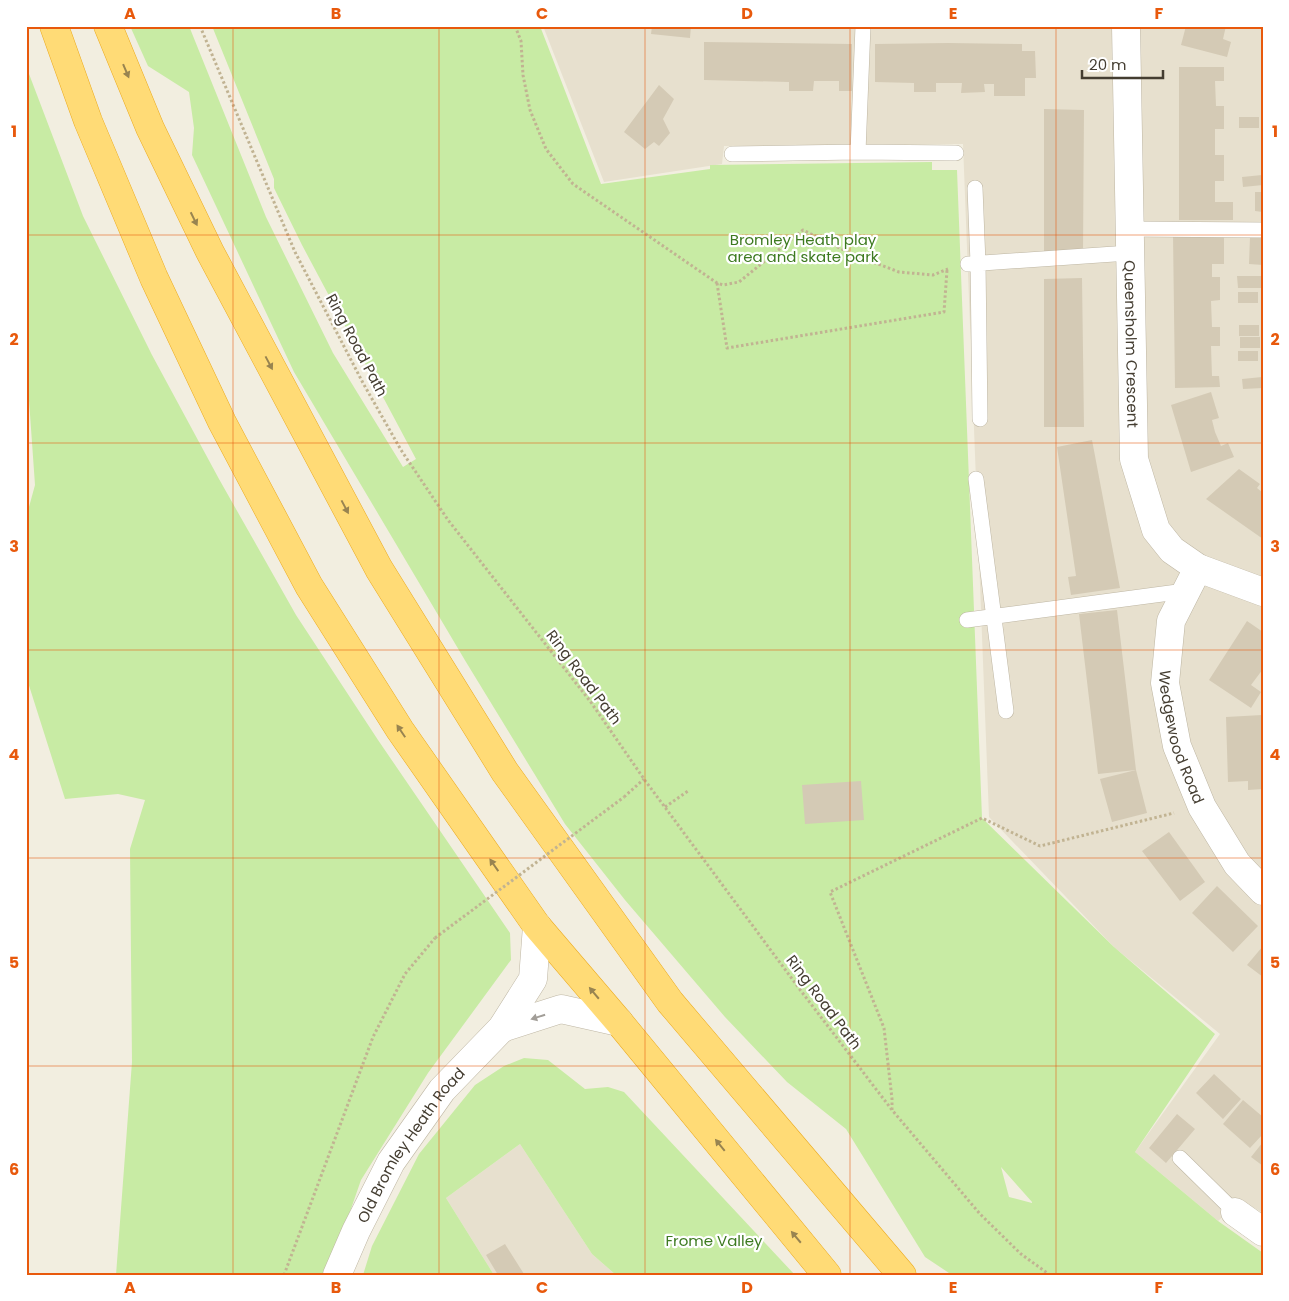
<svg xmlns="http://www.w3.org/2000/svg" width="1289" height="1301" font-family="Poppins,sans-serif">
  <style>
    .residential { fill: #e7e0ce }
    .green { fill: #c8eba4; fill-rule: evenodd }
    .building { fill: #d4cab5 }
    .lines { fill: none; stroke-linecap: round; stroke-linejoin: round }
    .service-casing { stroke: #beb6a3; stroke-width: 16 }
    .minor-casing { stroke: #beb6a3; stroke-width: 29 }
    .trunk-casing { stroke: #ecab21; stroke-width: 29 }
    .path { stroke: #c1b392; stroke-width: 3; stroke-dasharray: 2.5 2.5; stroke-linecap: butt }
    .service { stroke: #fff; stroke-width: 15 }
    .minor { stroke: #fff; stroke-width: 28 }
    .trunk { stroke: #ffdb76; stroke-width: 28 }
    .path-bridge { stroke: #c1b392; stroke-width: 3; stroke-dasharray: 2.5 2.5; stroke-linecap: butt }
    .oneway { fill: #988450 }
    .oneway2 { fill: #a29e98 }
    .grid { fill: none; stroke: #e8590c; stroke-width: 1; stroke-opacity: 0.55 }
    .labels { text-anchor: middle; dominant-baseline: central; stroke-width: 4.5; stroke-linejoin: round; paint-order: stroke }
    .park-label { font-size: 15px; fill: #3d7a20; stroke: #fff }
    .street-label { font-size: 15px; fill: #443d31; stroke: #fff }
    .neatline { fill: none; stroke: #e8590c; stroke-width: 2 }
    .grid-label { font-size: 16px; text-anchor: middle; font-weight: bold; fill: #e8590c }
  </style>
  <rect width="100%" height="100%" fill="#f2eee0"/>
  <path class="residential" d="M543,26h720v1187l-21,-12 -24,20 -83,-69 85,-118 -105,-86 -126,-131 -26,-673 -239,2 -2,18 -118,18z
    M520,1144l72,110 24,21h-122l-48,-77z"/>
  <path class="green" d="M130,26h59l77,191 67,136 70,114 13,-8 -114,-214 -28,-57v-9l-62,-153h328l61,158 109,-15v-4l222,-3v8h25l25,648 132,129 101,87 -80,118 83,69 45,32v22h-311l-27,-18 -79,-128 -59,-47 -62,-65 -100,-117 -60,-76 -99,-162 -172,-290 -102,-217 2,-27 -5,-36 -41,-26zM1001,1167l31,35v1l-23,-6z
    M26,66l57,150 69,139 67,124 77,136 82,125 132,193 1,27 -83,113 -67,107 -33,95h-212l16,-213 -2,-213 15,-49 -27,-6 -53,5 -39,-123v-158l9,-33 -9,-127z
    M524,1058l24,2 37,29 23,-2 16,5 171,183h-179l-24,-21 -72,-110 -74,54 48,77h-131l9,-29 47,-92 56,-69 29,-19z"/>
  <path class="building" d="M652,26h39l-1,12 -39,-4z
    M1186,26h40l-3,13 8,3 -4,15 -46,-12z
    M704,42l148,2v47h-13v-10h-25l-1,10h-24v-9l-85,-2z
    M948,43l74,1v7h13l1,27h-11v18h-31v-12h-10l1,8 -24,1 1,-10h-26v9h-22v-9l-39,-1v-38z
    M1179,67h45v14h-9l1,25h8v23h-9v26h9v26h-9v21h18v18h-54z
    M659,85l15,14 -11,20 7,14 -11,13 -5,-4 -9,7 -21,-17z
    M1044,109l40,1 -1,142h-39z
    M1239,117h20v11h-20z
    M1262,175l1,10 -20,2 -1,-10z
    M1255,192h8v20l-8,-1z
    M1224,233v31h-12v13h8v23l-9,1 1,26h8v19h-9l1,30h7l1,11 -45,1 -2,-154z
    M1250,237l13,1v27l-14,-1z
    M1237,276h24v12h-23z
    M1082,278l2,149h-40v-148z
    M1238,292h20v11h-20z
    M1239,325h20v11h-20z
    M1240,337h20v11h-20z
    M1238,351h20v10h-20z
    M1262,377l1,11 -20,1 -1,-10z
    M1211,392l8,26 -7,2 3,12 6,14 7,-3 6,14 -43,15 -20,-67z
    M1092,440l28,148 -49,7 -3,-18 8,-1 -19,-129z
    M1239,469l21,15 -3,4 6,5v46l-57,-40z
    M1117,610l19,160 -38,4 -19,-160z
    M1247,621l16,11v37l-12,16 10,7 -10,16 -42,-28z
    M1262,715l1,74 -15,1v-9l-20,1 -2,-65z
    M1136,770l11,43 -35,9 -12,-43z
    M861,781l3,39 -59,4 -3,-39z
    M1169,832l36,50 -25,19 -38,-50z
    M1217,886l41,40 -25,26 -41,-39z
    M1263,946v31l-16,-12z
    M1214,1074l27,25 -18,20 -27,-26z
    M1243,1100l20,17v17l-13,14 -27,-24z
    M1177,1114l18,15 -29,34 -17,-15z
    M1263,1142v24l-12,-9z
    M505,1244l19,30 -1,1h-25l-12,-20z"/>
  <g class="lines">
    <g class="service-casing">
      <path id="service" d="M858,152l98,1
        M732,154l126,-2 5,-126
        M975,188l3,75 2,156
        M1129,229l134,1
        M968,264l161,-11
        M976,479l30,232
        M967,620l218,-29
        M1180,1158l55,54"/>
    </g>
    <g class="minor-casing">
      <g id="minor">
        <path id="s1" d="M1126,26l8,433 22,71 16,20 26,18 65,24"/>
        <path id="s2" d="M1198,568l-27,53 -6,62 12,63 25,61 35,57 26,27"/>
        <path d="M502,1028l59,-19 58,13"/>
        <path d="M1235,1212l28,20"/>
        <path id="s3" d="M337,1275l19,-44 35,-69 51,-72 60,-62 31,-49 4,-53"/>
      </g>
    </g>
    <g class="trunk-casing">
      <path id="trunk" d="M54,26l34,95 66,157 68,144 87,164 91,144 137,196 82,96 208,253
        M108,26l42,102 60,124 169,317 126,203 165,230 232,273"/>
    </g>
    <path class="path" d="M200,26l95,226 68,131 38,67 47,70 142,181 54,78 157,212 91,119 88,104 41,40 29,21
      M515,26l6,15 2,34 7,35 16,39 27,35 144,99 6,2 16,-3 64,-52 49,24 47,18 34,3 15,-6
      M717,283l10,65 217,-36 3,-42
      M624,797l20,-18
      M665,807l23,-16
      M892,1110v-11l-8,-71 -54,-136 152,-74 58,28 134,-33
      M284,1275l89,-238 32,-63 30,-36"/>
    <use href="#service" class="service"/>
    <use href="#minor" class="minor"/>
    <use href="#trunk" class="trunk"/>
    <path class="path-bridge" d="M435,938l189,-141"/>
  </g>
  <defs><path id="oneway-solid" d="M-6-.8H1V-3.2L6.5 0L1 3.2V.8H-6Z" transform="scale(1.25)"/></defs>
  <g class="oneway">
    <use href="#oneway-solid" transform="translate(126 71) rotate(67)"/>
    <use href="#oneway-solid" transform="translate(194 219) rotate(64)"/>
    <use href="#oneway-solid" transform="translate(269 363) rotate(62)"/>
    <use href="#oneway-solid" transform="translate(345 507) rotate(62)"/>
    <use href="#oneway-solid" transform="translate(401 731) rotate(-124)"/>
    <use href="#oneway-solid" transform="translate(494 865) rotate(-125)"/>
    <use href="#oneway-solid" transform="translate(594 993) rotate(-130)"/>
    <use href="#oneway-solid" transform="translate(720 1145) rotate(-129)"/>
    <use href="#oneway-solid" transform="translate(796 1237) rotate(-130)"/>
  </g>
  <use class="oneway2" href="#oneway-solid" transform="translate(538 1017) rotate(162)"/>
  <path class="grid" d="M233,26v1249M439,26v1249M645,26v1249M850,26v1249M1056,26v1249M26,235h1237M26,443h1237M26,650h1237M26,858h1237M26,1066h1237"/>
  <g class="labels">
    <g class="park-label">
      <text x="803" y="239">Bromley Heath play<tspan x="803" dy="17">area and skate park</tspan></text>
      <text x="714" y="1240">Frome Valley</text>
    </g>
    <g class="street-label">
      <text stroke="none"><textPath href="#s1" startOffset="318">Queensholm Crescent</textPath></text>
      <text transform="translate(357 345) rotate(62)">Ring Road Path</text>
      <text transform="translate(584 677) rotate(53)">Ring Road Path</text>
      <text stroke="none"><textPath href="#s2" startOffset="178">Wedgewood Road</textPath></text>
      <text transform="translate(824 1002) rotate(53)">Ring Road Path</text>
      <text stroke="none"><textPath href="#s3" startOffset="150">Old Bromley Heath Road</textPath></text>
    </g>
  </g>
  <rect width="1289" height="1301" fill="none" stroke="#ffffff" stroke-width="55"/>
  <path d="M1082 70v8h81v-8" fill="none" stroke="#443d31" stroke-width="2.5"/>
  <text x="1089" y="70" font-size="15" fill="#443d31" stroke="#ffffff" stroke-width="4" paint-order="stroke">20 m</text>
  <rect x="28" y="28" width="1234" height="1246" class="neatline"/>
  <g class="grid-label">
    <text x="130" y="19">A</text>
    <text x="336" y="19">B</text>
    <text x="542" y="19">C</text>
    <text x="747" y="19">D</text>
    <text x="953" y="19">E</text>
    <text x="1159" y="19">F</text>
    <text x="14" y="137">1</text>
    <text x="1275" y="137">1</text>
    <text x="14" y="345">2</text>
    <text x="1275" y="345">2</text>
    <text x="14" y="552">3</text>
    <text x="1275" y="552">3</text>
    <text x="14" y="760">4</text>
    <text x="1275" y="760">4</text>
    <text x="14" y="968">5</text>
    <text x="1275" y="968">5</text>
    <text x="14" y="1175">6</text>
    <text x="1275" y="1175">6</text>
    <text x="130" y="1293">A</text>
    <text x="336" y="1293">B</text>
    <text x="542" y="1293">C</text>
    <text x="747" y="1293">D</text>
    <text x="953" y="1293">E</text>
    <text x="1159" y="1293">F</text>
  </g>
</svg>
